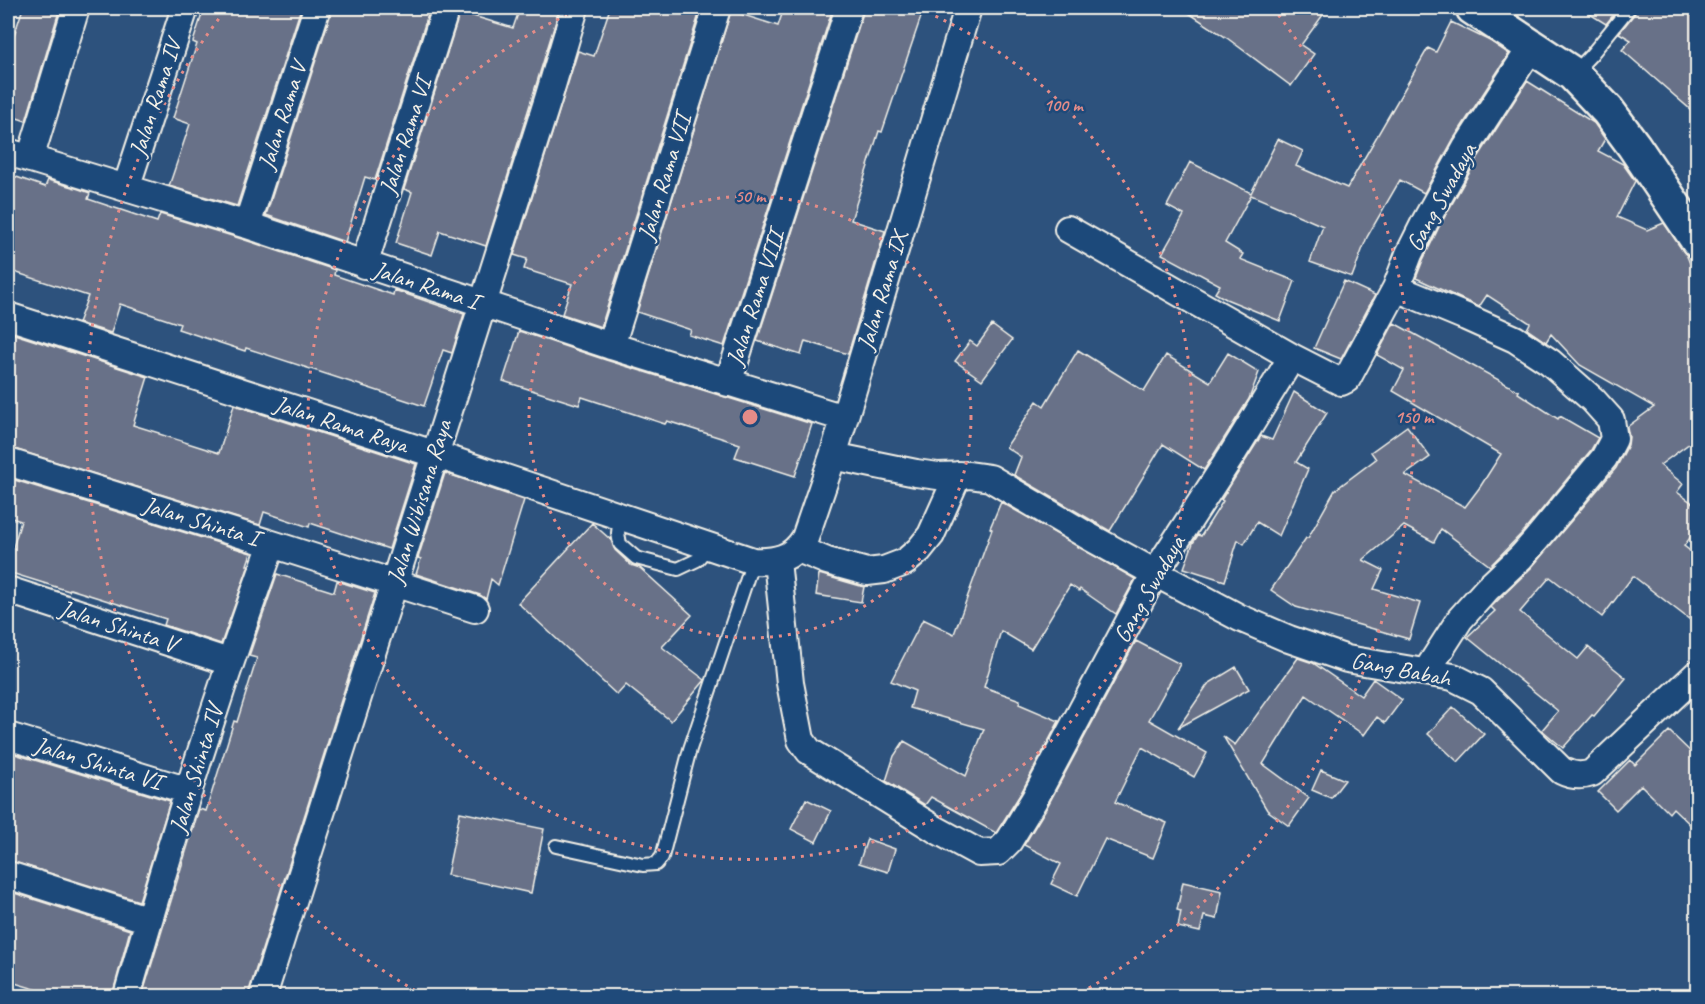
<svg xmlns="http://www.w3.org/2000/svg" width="1705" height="1004" font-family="Caveat,sans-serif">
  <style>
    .building { fill: #677188; stroke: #f4f1e8; stroke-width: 1.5 }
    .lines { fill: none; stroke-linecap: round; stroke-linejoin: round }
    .service-casing { stroke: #f4f1e8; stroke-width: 16 }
    .minor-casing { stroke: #f4f1e8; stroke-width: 30 }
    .secondary-casing { stroke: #f4f1e8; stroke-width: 38 }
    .service { stroke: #1f4a7a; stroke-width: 12 }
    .minor { stroke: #1f4a7a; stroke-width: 26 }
    .secondary { stroke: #1f4a7a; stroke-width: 33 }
    .ring { fill: none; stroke: #e58c88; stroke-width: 3; stroke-dasharray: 3 6 }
    .labels { text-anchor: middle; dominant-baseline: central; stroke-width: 5; stroke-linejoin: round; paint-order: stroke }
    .street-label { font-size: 24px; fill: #f4f1e8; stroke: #1f4a7a }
    .centre { fill: #e58c88; stroke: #1f4a7a; stroke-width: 3 }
    .ring-label { font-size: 18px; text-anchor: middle; font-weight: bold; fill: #e58c88; stroke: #1f4a7a; stroke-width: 5; stroke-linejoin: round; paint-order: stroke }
  </style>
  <rect width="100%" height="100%" fill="#2d527d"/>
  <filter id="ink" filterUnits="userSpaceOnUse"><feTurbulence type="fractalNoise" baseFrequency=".0167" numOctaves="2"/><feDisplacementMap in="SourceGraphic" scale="12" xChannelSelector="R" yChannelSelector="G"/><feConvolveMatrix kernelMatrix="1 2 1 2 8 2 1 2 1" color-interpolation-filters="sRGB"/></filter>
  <g filter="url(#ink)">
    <path class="building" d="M23,8h37l-34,113 -18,-6v-62z
      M204,8h97l-64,198 -68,-20 21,-62 -17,-6 24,-74 -4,-2z
      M332,8h98l-55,172 -10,-3 -20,65 -79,-27 65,-202z
      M520,8h40l-74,238 -46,-15 -8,24 -36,-12 16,-51 -8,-3 56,-177 53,16z
      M610,8h91l-100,319 -39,-13 10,-30 -48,-15 3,-10 -13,-4 64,-204 16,5z
      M784,8h49l-109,338 -35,-11 2,-5 -54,-18 94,-301 47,15z
      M864,8h60l-42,124 -3,-1 -28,89 34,11 -37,123 -43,-13 -4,14 -44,-14 106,-328z
      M1181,8h147l-27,37 13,9 -23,32 -64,-48z
      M1580,8h39l-13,16z
      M1637,8h61v108l-76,-66 9,-10 -12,-7 16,-20z
      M1451,22l39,19 19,13 -56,86 -29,53 -24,-13 -33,57 -15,40 -42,-15 13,-36 -72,-31 -26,48 18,11 -3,5 55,22 -15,40 -54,-22 -11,-6 5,-8 -58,-31 22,-39 -17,-9 23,-44 61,31 27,-54 25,12 -7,15 51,22 81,-140 8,4z
      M1527,81l67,42 11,16 -7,12 25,13 12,17 -18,36 30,13 17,-7 22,31 12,28v155l-38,28 23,19 -6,8 21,15v20l-14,19 14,11v69l-65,-50 -31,41 -52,-40 -30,35 58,47 10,-12 38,31 -32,38 -2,-1 -29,33 -21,-18 16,-19 -91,-74 28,-26 -4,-4 41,-40 84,-99 12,-23 1,-8 -2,-10 27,-20 -74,-42 -29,-31 -5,8 -19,-13 3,-6 -43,-28 -8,12 -63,-29 7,-18 16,-33 40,-71z
      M8,174l37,13 3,-7 31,9 11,4 -2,6 69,23 3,-8 82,25 93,31 -1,5 59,20 1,-5 70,24 -12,39 -9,-3 -19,56 -178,-58 -1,3 -67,-22 2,-5 -60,-20 -9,29 -33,-10 10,-27 -80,-26z
      M1344,281l31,14 -34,64 -27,-11z
      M1394,323l125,68 -1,2 40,26 2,-3 38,22 -7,12 -66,80 -35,36 -49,-37 -7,13 -30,-16 -41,34 20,10 -9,19 46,14 -11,36 -113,-32 -25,-17 35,-52h2l27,-48 41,-31 -5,-7 36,-26 23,31 -25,18 60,32 15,-20 21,-33 -108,-63 11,-21 -27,-15z
      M992,325l20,15 -30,40 -27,-19 15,-20 7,5z
      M519,331l87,29 206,64 -17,52 -60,-19 5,-13 -73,-23 -2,3 -83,-27 -3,8 -76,-24z
      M8,332l140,45 -15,48 26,8v1l60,19 15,-48 182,59 -27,85 -79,-26 -1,4 -45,-15 -4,13 -252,-78z
      M1078,350l66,41 22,-36 44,27 18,-29 31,19 -10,27 -45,71 -41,-26 -53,87 -96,-56 7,-18 -15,-10 31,-46 7,5z
      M1294,392l33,21 -31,49 12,7 -29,67 -22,-14 -13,22 -6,-4 -13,41 -41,-13 9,-25 5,-8 3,1 22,-35 -2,-1 40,-64 11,4z
      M445,473l79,27 -26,85 -7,-6 -5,20 -6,-4 -64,-21 5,-15 -3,-1z
      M8,478l243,75 -4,12h2l-28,79 -57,-19 2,-6 -96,-30 -1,2 -61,-19v-8l13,-43 -13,-4z
      M1001,502l134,77 -19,35 -36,-25 -1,2 -9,-6 -39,64 -30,-18 -17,56 36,13 -1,4 40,17 -38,72 -25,40 -65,-36 -6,8 -39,-24 8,-25 10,-15 62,35 18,-47 -74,-21 5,-17 -24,-10 32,-62 31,15 38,-105 -2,-1z
      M592,523l19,17 4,10 16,15 9,3 52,47 -30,32 43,33 -34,41 -45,-36 -9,10 -99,-92z
      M277,574l57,18 3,-11 38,12 -126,398 -1,5h-106l57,-187 7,2 28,-90 3,1 20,-64 -8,-2z
      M819,574l45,13 -3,15 -45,-7z
      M1136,641l44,23 -31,56 58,33 -13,24 -52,-30 -27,55 52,21 -14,35 -48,-19 -28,57 -26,-12 10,-20 -37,-19 23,-38z
      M1298,658l15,5 48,33 12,-17 29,21 -17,23 -8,-6 -13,18 -58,-40 -43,69 46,34 -20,28 -22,-16 -44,-74 12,9z
      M1236,667l13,22 -71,39 30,-44z
      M1453,707l31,27 -26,28 -30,-28z
      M1669,731l29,28v73l-25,-24 -4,5 -28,-28 -25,25 -18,-18 32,-32 5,5z
      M8,752l162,49 -31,100 -131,-41z
      M1321,770l24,10 -14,18 -19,-8z
      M806,799l25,12 -15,31 -25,-13z
      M460,812l84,17 -13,64 -84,-18z
      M867,839l28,10 -7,23 -29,-9z
      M1183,882l39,9 -5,28 -13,-3 -4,16 -22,-5 3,-16 -4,-1z
      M8,891l122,39 -18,66h-54l-50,-15z"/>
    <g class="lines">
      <g class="service-casing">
        <path id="service" d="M1574,73l17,-18 38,-47
          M620,516l-2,17 2,11 16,14 42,11 19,-9 12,-14
          M556,846l87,19 13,-1 6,-7 28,-108 63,-188"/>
      </g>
      <g class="minor-casing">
        <path id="minor" d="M8,152l239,73 364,121 233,72
          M30,159l46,-151
          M126,188l59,-180
          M247,225l70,-217
          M1068,229l224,128
          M364,265l82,-257
          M1396,288l70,29 49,22 35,23 43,38 18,20 3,19 -10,19 -68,82 -15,17 -34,32 -27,30 -34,53
          M8,316l426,138 319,107c23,1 39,-2 52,-23l28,-82 135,-448
          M611,346l106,-338
          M728,383l121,-375
          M833,456l83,17 22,3 31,-1 21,3 98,58 67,37 85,45 49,21 58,20 106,18 28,14 81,80c10,5 19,6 30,2l106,-100
          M8,462l264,82 203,65
          M798,549l29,12 40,11 17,-2 21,-8 14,-12 12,-15 27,-60
          M777,561l13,122 11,57 8,11 126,78 44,24 19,-1 11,-11 25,-41 121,-227 78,-120 59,-96 49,25 6,-3 49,-91 13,-34 17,-34 40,-72 66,-102
          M8,590l221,72
          M8,736l181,55
          M8,875l141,45
          M127,996c43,-152 91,-303 145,-452
          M263,996l285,-897 27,-91"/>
      </g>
      <g class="secondary-casing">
        <path id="secondary" d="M1473,8l100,66 35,37 26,35 64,95"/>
      </g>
      <use href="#service" class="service"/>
      <use href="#minor" class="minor"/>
      <use href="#secondary" class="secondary"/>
    </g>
  </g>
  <g class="ring">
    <circle cx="750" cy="417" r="221"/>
    <path d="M919 9A442 442 0 1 1 581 9"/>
    <path d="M423 995A664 664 0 0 1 227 8M1273 8A664 664 0 0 1 1077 995"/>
  </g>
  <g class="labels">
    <g class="street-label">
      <text transform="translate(155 98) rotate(-72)">Jalan Rama IV</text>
      <text transform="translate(282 116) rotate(-72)">Jalan Rama V</text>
      <text transform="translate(405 136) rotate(-72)">Jalan Rama VI</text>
      <text transform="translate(664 177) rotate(-73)">Jalan Rama VII</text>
      <text transform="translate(1441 197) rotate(-61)">Gang Swadaya</text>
      <text transform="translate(426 285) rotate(18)">Jalan Rama I</text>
      <text transform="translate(882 291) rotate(-73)">Jalan Rama IX</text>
      <text transform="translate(755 298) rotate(-72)">Jalan Rama VIII</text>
      <text transform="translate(341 424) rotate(18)">Jalan Rama Raya</text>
      <text transform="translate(419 502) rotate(-73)">Jalan Wibisana Raya</text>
      <text transform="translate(201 521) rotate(17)">Jalan Shinta I</text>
      <text transform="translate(1149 589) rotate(-60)">Gang Swadaya</text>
      <text transform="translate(118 626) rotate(18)">Jalan Shinta V</text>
      <text transform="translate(1401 669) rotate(11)">Gang Babah</text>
      <text transform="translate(98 763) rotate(17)">Jalan Shinta VI</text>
      <text transform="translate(196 769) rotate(-73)">Jalan Shinta IV</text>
    </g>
  </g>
  <circle cx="750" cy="417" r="9" class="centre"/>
  <g class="ring-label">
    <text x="1063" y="111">100 m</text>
    <text x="750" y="202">50 m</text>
    <text x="1414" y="423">150 m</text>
  </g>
  <rect width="1705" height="1004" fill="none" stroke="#1f4a7a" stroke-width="30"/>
  <rect x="15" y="15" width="1675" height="974" fill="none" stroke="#f4f1e8" stroke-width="2" filter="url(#ink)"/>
</svg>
